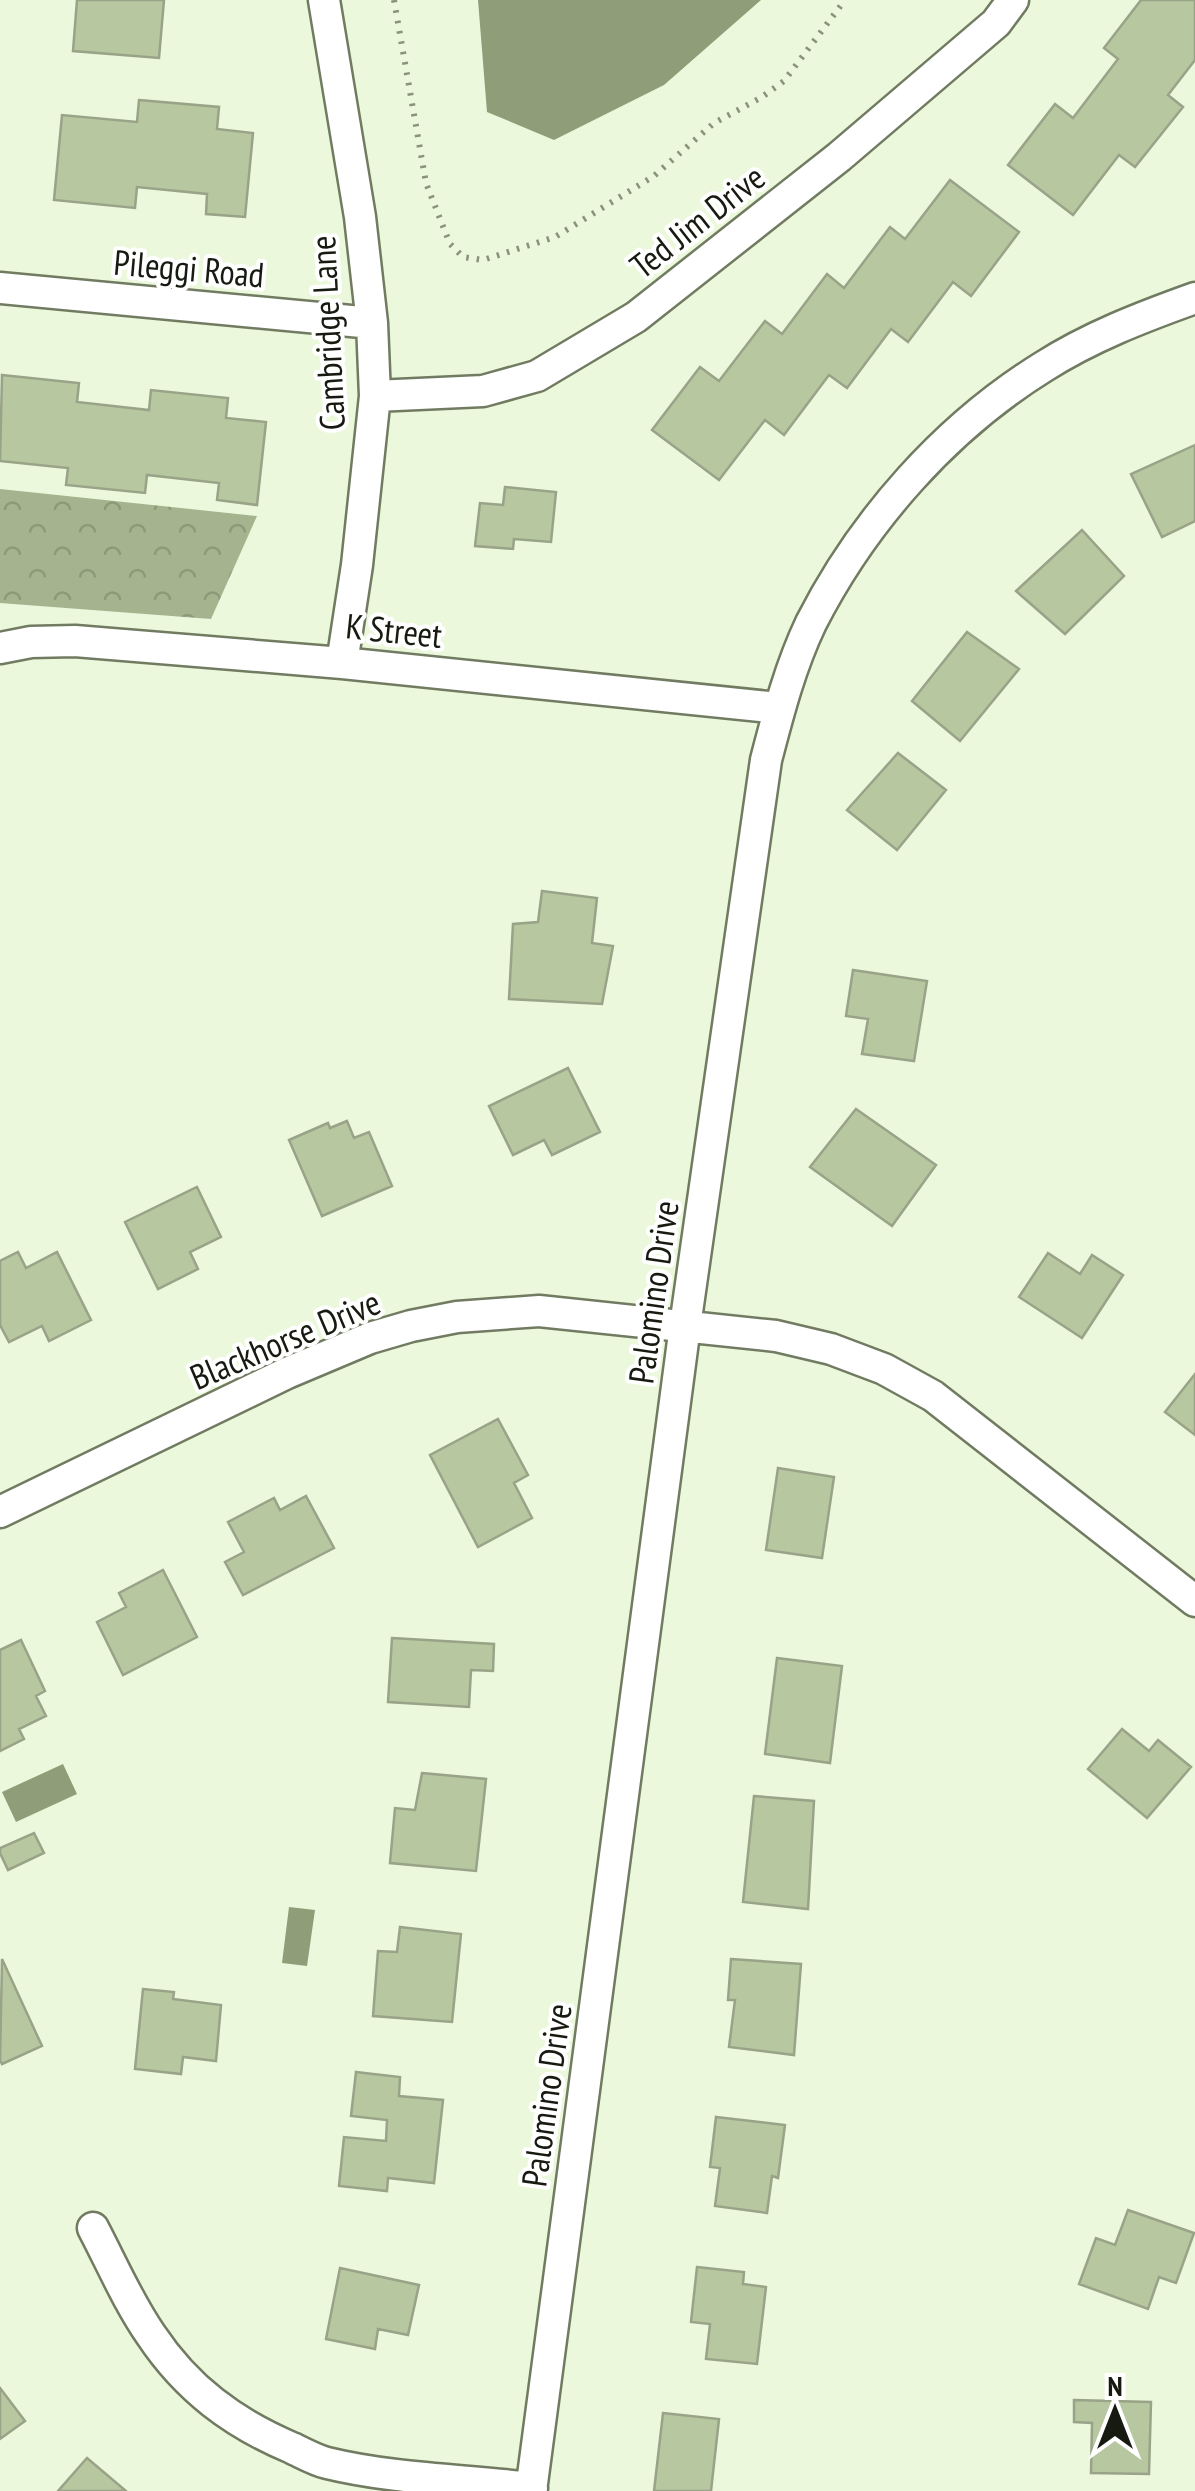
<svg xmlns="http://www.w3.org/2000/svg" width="1195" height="2491" font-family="'PT Sans Narrow',sans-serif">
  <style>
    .forest { fill: url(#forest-crowns) }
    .water { fill: #8f9d79 }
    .building { fill: #b7c7a0; stroke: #98a388; stroke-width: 2.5 }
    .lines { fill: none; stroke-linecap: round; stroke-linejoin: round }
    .street-casing { stroke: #707b61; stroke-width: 35 }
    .path { stroke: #89927d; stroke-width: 6; stroke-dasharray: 2.5 8; stroke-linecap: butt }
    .street { stroke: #fff; stroke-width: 30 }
    .labels { text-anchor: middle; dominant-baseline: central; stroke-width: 8; stroke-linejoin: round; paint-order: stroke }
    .street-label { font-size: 35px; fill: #161a10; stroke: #fff }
  </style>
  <defs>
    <pattern id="forest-crowns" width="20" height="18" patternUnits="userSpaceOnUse" patternTransform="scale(2.5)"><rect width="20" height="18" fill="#a5b48f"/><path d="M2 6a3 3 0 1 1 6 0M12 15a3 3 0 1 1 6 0" fill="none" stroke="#8d9a7a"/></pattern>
  </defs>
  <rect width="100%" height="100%" fill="#ecf8db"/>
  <path class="forest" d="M0,489l257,27 -46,103 -211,-16z"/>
  <path class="water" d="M478,0h283l-97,85 -110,55 -67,-28z
    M63,1764l14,30 -61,28 -14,-30z
    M289,1907l26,3 -8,56 -25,-3z"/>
  <path class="building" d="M77,0h87l-5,58 -86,-7z
    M1141,0h54v60l-27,35 15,12 -48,60 -16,-12 -46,60 -65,-50 47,-61 18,14 45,-59 -14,-11z
    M139,100l80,7 -2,22 36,4 -8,84 -39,-3 1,-20 -70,-7 -2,21 -81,-8 8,-85 75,7z
    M950,180l69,52 -48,64 -18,-14 -45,60 -17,-13 -44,59 -18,-13 -45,60 -19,-15 -46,60 -67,-50 48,-63 19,14 46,-60 17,13 45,-60 17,14 46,-61 15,12z
    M2,375l77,8 -2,19 72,8 2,-20 77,8 -2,20 40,4 -9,83 -40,-5 2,-17 -72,-8 -2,18 -79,-8 2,-17 -68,-7z
    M1195,445v76l-33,16 -31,-63z
    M505,487l51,5 -5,50 -37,-3 -1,10 -38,-3 5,-43 23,2z
    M1082,530l42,46 -59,58 -49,-43z
    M967,632l52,37 -59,72 -48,-40z
    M898,753l48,37 -49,60 -50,-40z
    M542,891l55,7 -5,45 21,3 -11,58 -93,-5 4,-75 25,-2z
    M853,970l74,11 -13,80 -52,-7 6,-35 -22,-3z
    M568,1068l32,64 -48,23 -8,-15 -31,15 -24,-49z
    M856,1109l80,56 -44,61 -82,-59z
    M347,1121l7,17 15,-6 23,54 -70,30 -33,-76 39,-17 2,5z
    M197,1187l24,50 -31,15 8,17 -40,20 -33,-67z
    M18,1252l8,16 31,-16 34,68 -42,21 -7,-15 -33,16 -9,-17v-64z
    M1048,1253l32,21 12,-19 31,20 -41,63 -63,-41z
    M1195,1374v61l-30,-23z
    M498,1419l30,56 -14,8 18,35 -54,29 -48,-92z
    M778,1468l56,9 -12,81 -56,-8z
    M306,1496l28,52 -91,47 -18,-33 19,-10 -16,-30 46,-24 6,12z
    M163,1570l34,67 -74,38 -26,-53 29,-15 -7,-14z
    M392,1638l102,6 -1,27 -22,-1 -2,37 -81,-5z
    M21,1640l24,51 -9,5 10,20 -27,13 5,10 -24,12v-101z
    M777,1658l65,8 -12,97 -65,-9z
    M1122,1729l27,22 9,-11 33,27 -44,51 -59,-49z
    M422,1773l64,6 -10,92 -86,-8 5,-55 20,2z
    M754,1796l60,5 -6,108 -65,-7z
    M34,1833l10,20 -36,17 -8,-17v-5z
    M400,1927l61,7 -9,88 -79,-6 5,-65 19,1z
    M2,1959l40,87 -40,18 -2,-4z
    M731,1959l70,5 -7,91 -65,-8 6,-47h-7z
    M143,1989l31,3 -1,7 48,6 -5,56 -33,-4 -2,17 -46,-5z
    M356,2072l44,5 -1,19 44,4 -9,83 -46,-5 -1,13 -48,-5 5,-49 42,4 1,-21 -36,-4z
    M716,2117l69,8 -7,53 -6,-2 -5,37 -52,-7 5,-38 -10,-1z
    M1128,2210l66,23 -18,50 -17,-6 -11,32 -69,-25 17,-46 19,7z
    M697,2267l47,5 -1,12 23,3 -9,77 -51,-5 4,-35 -19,-2z
    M340,2268l79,17 -11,50 -30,-6 -3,20 -49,-10z
    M0,2388l25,33 -25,18z
    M1074,2400l77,2 -2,72 -58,-1 1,-50 -18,-1z
    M663,2413l56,6 -8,72h-57z
    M87,2458l39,33h-68z"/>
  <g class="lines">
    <g class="street-casing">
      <path id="street" d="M324,0l36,217 12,106 3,73 -18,169 -15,98
        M0,288l372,35
        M375,396l108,-5 54,-15 99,-59 203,-160 157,-134 17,-23
        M0,648l31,-6 44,-1 267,22 437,45
        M0,1512l287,-139 83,-35 41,-12 46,-9 82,-6 237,25 55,13 53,20 49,27 262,205
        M93,2228c19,36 35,74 58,107 36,54 82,88 141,113 11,5 23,12 35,15 66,16 137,17 205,25
        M531,2491l154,-1165 81,-566c12,-46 24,-93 45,-137 52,-102 134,-195 232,-256 47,-30 99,-50 152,-69"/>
    </g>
    <path class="path" d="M394,0l32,183 24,61 13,13 20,3 72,-23 99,-61 60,-53 48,-26 22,-16 61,-81"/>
    <use href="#street" class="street"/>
  </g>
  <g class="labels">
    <g class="street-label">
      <text transform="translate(697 221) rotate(-38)">Ted Jim Drive</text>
      <text transform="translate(189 268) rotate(5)">Pileggi Road</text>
      <text transform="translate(327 333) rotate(-93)">Cambridge Lane</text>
      <text transform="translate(394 630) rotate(6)">K Street</text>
      <text transform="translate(653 1292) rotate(-82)">Palomino Drive</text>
      <text transform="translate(285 1339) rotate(-23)">Blackhorse Drive</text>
      <text transform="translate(546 2095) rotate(-82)">Palomino Drive</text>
    </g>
  </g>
  <g transform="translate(1115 2411)" stroke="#ffffff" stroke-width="8" paint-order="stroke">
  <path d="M0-8L18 38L0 25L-18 38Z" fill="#161a10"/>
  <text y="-15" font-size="28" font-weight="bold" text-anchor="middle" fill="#161a10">N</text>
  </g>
</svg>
